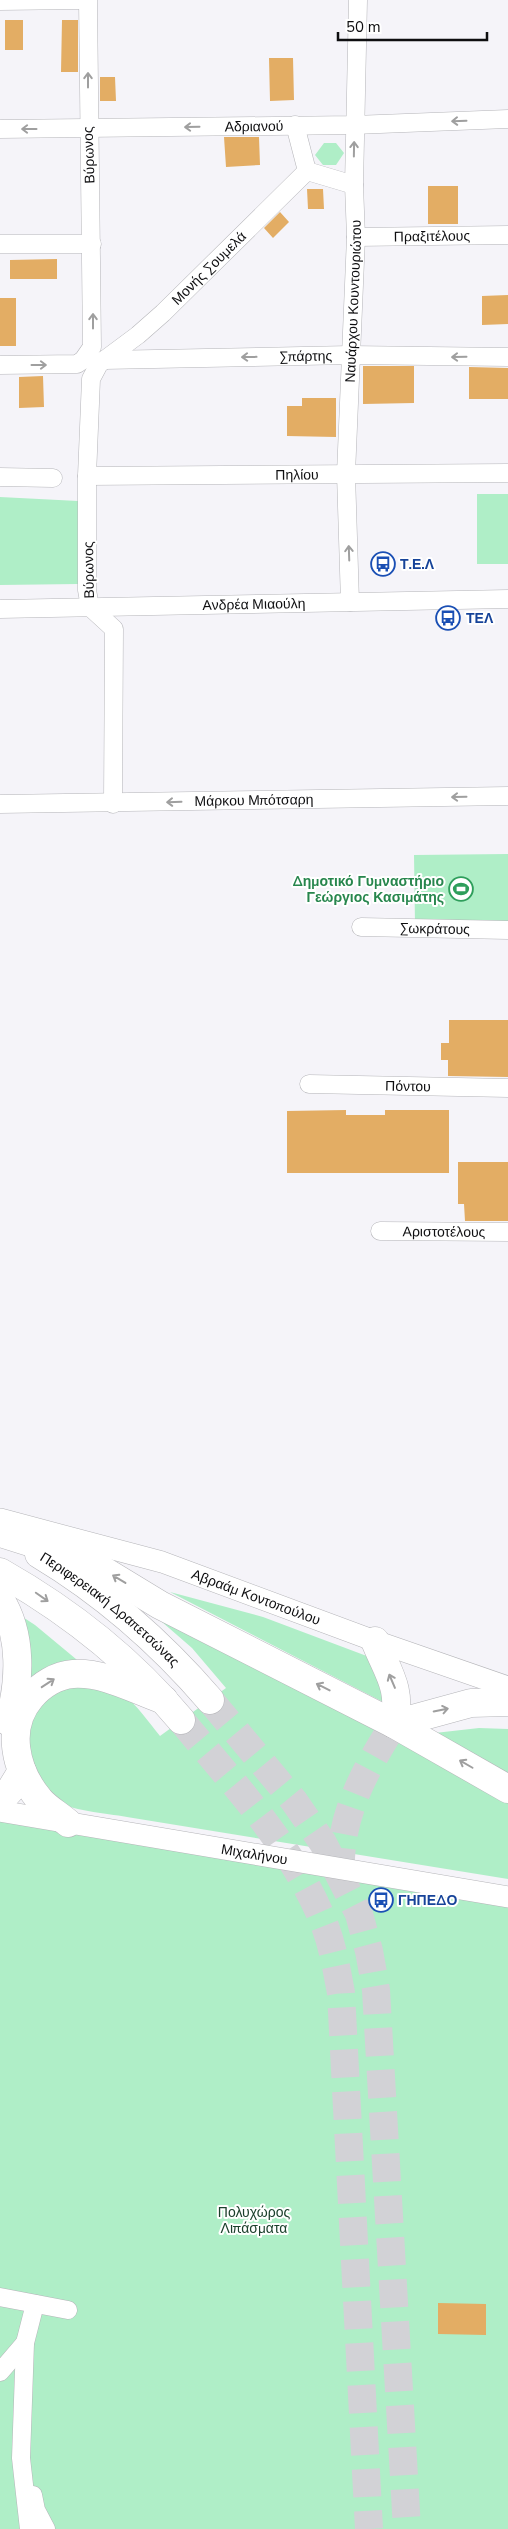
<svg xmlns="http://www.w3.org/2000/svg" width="508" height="2529" font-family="'Nunito Sans',sans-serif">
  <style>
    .green { fill: #afeec7 }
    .building { fill: #e3ad64 }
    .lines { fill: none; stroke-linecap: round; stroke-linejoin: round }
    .primary-tunnel { stroke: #d2d2d6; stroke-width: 28; stroke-dasharray: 28 14; stroke-linecap: butt }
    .minor-casing { stroke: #b5b5b9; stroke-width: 19 }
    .tertiary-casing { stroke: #b5b5b9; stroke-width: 22 }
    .primary-casing { stroke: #b5b5b9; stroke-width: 29 }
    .minor { stroke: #fff; stroke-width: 18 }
    .tertiary { stroke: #fff; stroke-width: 21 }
    .primary { stroke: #fff; stroke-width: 28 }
    .oneway { stroke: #9f9f9f }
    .labels { text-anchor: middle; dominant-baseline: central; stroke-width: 4; stroke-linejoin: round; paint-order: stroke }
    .street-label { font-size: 14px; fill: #0e0e10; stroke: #fff }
    .transit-label { font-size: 14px; font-weight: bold; fill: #164399; stroke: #fff; text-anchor: start }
    .leisure-label { font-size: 14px; font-weight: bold; fill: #27864d; stroke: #fff; text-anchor: end }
    .park-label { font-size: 14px; fill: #1b402c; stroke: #fff }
  </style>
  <rect width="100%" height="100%" fill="#f5f4f9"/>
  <path class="green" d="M324,143h12l8,10 -8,12h-13l-8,-10z
    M477,494h31v70h-31z
    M0,497l78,4v83l-78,1z
    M508,854v69l-93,1 -1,-69z
    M170,1592l93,25 109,41 13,24 -2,20z
    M12,1610l23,15 53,44 -44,3 -16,6z
    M154,1615l354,180v84l-381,-62c-21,-4 -58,-6 -74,-18 -4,-3 -8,-10 -11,-15 -40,-60 18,-127 80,-90 15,10 27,29 38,42l66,-48 -34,-40z
    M479,1728l29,1v55l-82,-50z
    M0,1821l508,85v623h-508z"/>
  <path class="building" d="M5,20h18v30h-18z
    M62,20h16v52h-17z
    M269,58h24l1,42 -24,1z
    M100,77h15l1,24h-16z
    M224,137h35l1,28 -34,2z
    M428,186h30v38h-30z
    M307,189h16l1,20h-16z
    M280,212l9,10 -16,16 -9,-10z
    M57,259v20h-47v-19z
    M508,295v29l-26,1v-29z
    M0,298h16v48h-16z
    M363,366h51v37l-51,1z
    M469,367l39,1v31h-39z
    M43,376l1,31 -25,1v-31z
    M302,398h34v39l-49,-1v-30h15z
    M449,1020h59v57l-60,-1v-16h-7v-17h8z
    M346,1110v5h39v-5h64v63h-162v-62z
    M458,1162h50v59h-43l-1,-17h-6z
    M438,2303l48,1v31l-48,-1z"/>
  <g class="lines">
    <path class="primary-tunnel" d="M210,1700l84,101 29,42 36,71 10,37 7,39 31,539
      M181,1720c53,65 113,127 144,206 8,22 12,45 16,67l28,536
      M341,1876c-3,-59 23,-104 53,-152"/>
    <g class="minor-casing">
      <g id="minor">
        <path d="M0,1l80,-1"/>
        <path id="s1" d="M0,129l354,-4 154,-6"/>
        <path d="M307,171l47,14"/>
        <path id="s2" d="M356,237l152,-2"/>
        <path d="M0,244h92"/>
        <path id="s3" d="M104,360l246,-5 158,2"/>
        <path d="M0,365l77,-1 6,-4 9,-13 -4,-347"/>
        <path id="s4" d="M87,476l421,-3"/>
        <path d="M0,477l53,1"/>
        <path id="s5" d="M350,602l-4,-128 10,-237 -2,-52 4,-185"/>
        <path id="s6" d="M0,609l508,-10"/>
        <path id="s7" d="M0,804l508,-8"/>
        <path id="s8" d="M113,804l1,-175 -24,-22 -3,-17v-114l4,-97 8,-15 39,-29 25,-22 144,-142 -12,-46"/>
        <path id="s9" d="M361,927l147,3"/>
        <path id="s10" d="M309,1084l199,4"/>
        <path id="s11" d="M380,1231l128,1"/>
        <path d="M0,2297l68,13"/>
        <path d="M0,2372l25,-29"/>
        <path d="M33,2495l3,15 10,19"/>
        <path d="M29,2529l-8,-71 4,-115 10,-39"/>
      </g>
    </g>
    <g class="tertiary-casing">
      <g id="tertiary">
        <path id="s12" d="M0,1519l162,43 213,79 133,46"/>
        <path id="s13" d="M0,1811l508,86"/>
      </g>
    </g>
    <g class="primary-casing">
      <g id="primary">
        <path d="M4,1534l82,26 74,45 234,119 114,65"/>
        <path id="s14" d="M39,1554c65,39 122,89 171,146"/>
        <path d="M0,1572c67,38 131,88 181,148"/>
        <path d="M0,1599c23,36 20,84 9,123"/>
        <path d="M375,1641c13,32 27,47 19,83l77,-21 37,-1"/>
        <path d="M0,1801l11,-12 11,-18"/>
        <path d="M68,1823c-9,-8 -22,-15 -29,-24 -24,-29 -34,-72 -8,-102 10,-12 26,-22 42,-23 32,-2 62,16 91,26"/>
      </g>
    </g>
    <use href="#minor" class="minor"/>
    <use href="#tertiary" class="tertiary"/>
    <use href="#primary" class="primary"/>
  </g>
  <defs><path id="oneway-shaft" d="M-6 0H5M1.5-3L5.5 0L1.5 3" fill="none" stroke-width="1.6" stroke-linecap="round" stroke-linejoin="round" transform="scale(1.25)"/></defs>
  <g class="oneway">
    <use href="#oneway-shaft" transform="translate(88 80) rotate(-90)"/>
    <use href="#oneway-shaft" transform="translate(459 121) rotate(178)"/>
    <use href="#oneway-shaft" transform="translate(192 127) rotate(179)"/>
    <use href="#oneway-shaft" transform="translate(29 129) rotate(180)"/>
    <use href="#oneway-shaft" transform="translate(354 149) rotate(-89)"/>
    <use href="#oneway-shaft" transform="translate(93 321) rotate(-90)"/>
    <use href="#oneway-shaft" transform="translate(249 357) rotate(179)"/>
    <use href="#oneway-shaft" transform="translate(459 357) rotate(179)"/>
    <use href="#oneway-shaft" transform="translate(39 365)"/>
    <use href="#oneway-shaft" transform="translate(349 553) rotate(-92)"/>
    <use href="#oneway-shaft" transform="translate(459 797) rotate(179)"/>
    <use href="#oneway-shaft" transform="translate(174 802) rotate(178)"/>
    <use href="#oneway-shaft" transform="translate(119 1579) rotate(-149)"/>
    <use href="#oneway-shaft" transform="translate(42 1597) rotate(35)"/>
    <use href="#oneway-shaft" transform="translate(392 1681) rotate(-113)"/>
    <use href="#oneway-shaft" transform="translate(48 1683) rotate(-33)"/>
    <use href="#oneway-shaft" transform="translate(323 1687) rotate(-153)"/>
    <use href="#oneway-shaft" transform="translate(441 1710) rotate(-11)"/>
    <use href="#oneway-shaft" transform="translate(466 1764) rotate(-150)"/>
  </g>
  <defs>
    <g id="bus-ring" transform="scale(1.25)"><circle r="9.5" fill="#fff" stroke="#1a4fb4" stroke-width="1.5"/><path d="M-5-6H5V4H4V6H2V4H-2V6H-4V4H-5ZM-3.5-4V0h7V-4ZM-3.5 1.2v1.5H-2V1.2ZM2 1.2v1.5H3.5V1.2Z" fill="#1a4fb4"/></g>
    <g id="stadium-ring" transform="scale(1.25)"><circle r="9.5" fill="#fff" stroke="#2e9e5b" stroke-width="1.5"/><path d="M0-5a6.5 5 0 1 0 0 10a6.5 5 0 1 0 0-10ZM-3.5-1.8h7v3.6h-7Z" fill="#2e9e5b"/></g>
  </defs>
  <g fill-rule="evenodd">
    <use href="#bus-ring" x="383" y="564"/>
    <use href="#bus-ring" x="448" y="618"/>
    <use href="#stadium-ring" x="461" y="889"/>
    <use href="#bus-ring" x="381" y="1900"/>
  </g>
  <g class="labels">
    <g class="street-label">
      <text stroke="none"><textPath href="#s1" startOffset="254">Αδριανού</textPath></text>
      <text transform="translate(89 155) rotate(-92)">Βύρωνος</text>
      <text stroke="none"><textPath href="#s2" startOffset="76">Πραξιτέλους</textPath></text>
      <text stroke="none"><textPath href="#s8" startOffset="599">Μονής Σουμελά</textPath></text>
      <text stroke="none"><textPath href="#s5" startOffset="301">Ναυάρχου Κουντουριώτου</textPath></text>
      <text stroke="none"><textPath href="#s3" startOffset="202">Σπάρτης</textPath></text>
      <text stroke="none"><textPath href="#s4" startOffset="210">Πηλίου</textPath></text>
      <text transform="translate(89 570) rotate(-91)">Βύρωνος</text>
      <text stroke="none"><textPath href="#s6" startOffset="254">Ανδρέα Μιαούλη</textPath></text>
      <text stroke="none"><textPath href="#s7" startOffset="254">Μάρκου Μπότσαρη</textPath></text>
      <text stroke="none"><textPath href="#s9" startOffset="74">Σωκράτους</textPath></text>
      <text stroke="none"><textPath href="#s10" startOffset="99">Πόντου</textPath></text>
      <text stroke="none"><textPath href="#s11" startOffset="64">Αριστοτέλους</textPath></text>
      <text stroke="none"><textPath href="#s12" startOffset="268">Αβραάμ Κοντοπούλου</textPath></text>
      <text stroke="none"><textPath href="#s14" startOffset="90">Περιφερειακή Δραπετσώνας</textPath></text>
      <text stroke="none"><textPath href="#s13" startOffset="258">Μιχαλήνου</textPath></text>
    </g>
    <g class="transit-label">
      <text x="400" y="564">Τ.Ε.Λ</text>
      <text x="466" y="618">ΤΕΛ</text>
      <text x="398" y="1900">ΓΗΠΕΔΟ</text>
    </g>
    <g class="leisure-label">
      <text x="444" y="881">Δημοτικό Γυμναστήριο<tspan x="444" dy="16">Γεώργιος Κασιμάτης</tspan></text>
    </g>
    <g class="park-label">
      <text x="254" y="2212">Πολυχώρος<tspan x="254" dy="16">Λιπάσματα</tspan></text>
    </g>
  </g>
  <path d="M338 32v8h149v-8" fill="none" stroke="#0e0e10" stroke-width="2.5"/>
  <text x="346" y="32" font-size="15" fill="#0e0e10" stroke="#ffffff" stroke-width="4" paint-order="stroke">50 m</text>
</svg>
